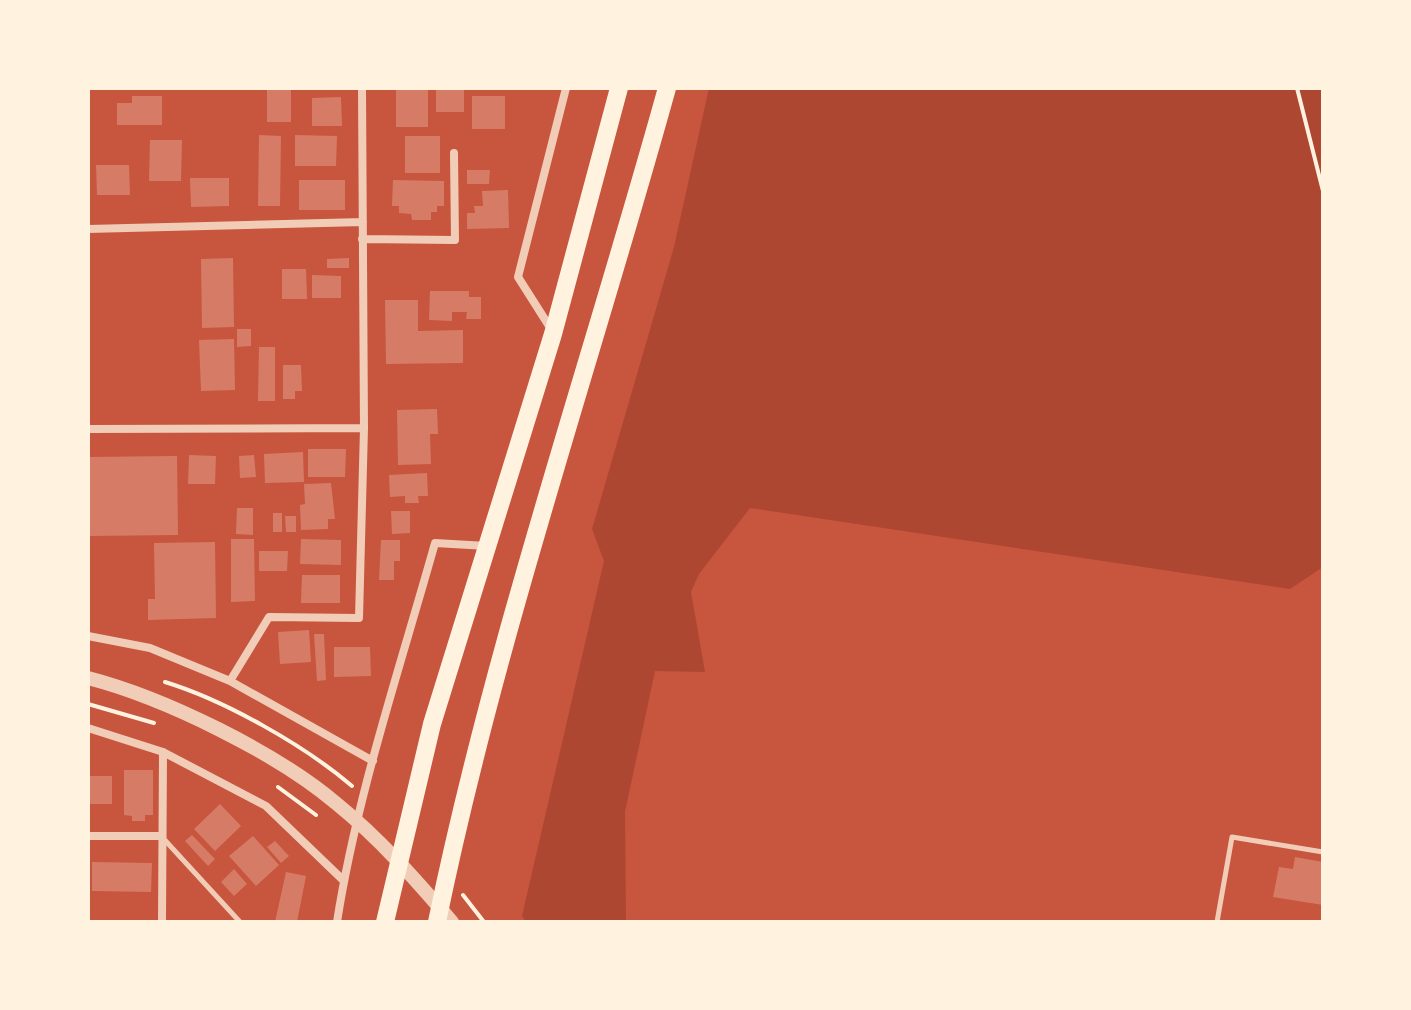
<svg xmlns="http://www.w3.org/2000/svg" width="1411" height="1010" font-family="'Archivo Narrow',sans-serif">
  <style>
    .green { fill: #ae4732 }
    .building { fill: #d67c66 }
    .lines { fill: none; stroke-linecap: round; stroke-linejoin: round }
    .path { stroke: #fff3e0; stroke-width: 4 }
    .service { stroke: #f1ccb7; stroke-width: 5 }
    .minor { stroke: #f1ccb7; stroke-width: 8 }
    .tertiary { stroke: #f1ccb7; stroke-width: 14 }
    .trunk { stroke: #fff3e0; stroke-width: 18 }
  </style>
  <rect width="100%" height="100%" fill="#c8553d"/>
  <path class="green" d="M709,88h614v479l-33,22 -540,-81 -51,66 -8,18 14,80 -50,-1 -30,141 1,110h-100l-4,-6 82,-355 -12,-32 82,-282z"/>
  <path class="building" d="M267,88h24v34h-24z
    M396,88h32v39h-32z
    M436,88h28v24h-28z
    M132,96h30v29h-45v-22h15z
    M472,96h33v33h-33z
    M341,97l1,29h-30v-28z
    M259,135l22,1 -1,70h-22z
    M295,135l42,1 -1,30h-41z
    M405,136h35v37h-35z
    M150,140h32l-1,41h-32z
    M96,165h33l1,30h-33z
    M467,170h23l-1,14h-22z
    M190,178h39v28l-38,1z
    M299,180h46v30h-46z
    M393,180l51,1v25h-7v6h-6v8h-19l-1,-6 -12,-1v-7h-7z
    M508,190l1,38 -42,1v-16h8l-1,-7h9l-1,-15z
    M233,258l1,69 -32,1 -1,-69z
    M349,258v10h-22v-9z
    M282,269h24l1,30h-25z
    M312,275l29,1v22h-29z
    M430,291h39v6h12v22h-15l1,-7h-15v9l-23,-1z
    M385,300h33v31l45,-1v33l-77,1z
    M237,329h14v17l-14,1z
    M234,339l1,51 -34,1 -2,-51z
    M259,347h16v54h-17z
    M283,365h18l1,26h-7v8h-12z
    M437,409l1,25h-8l1,30 -33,1 -1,-55z
    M308,449h38l-1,28h-37z
    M303,452l1,30 -39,1 -1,-29z
    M189,455l27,1 -1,28h-27z
    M254,455l2,22 -16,1 -1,-22z
    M177,456l1,79 -90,1v-79z
    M427,473l1,23h-10l1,7h-14v-7l-15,1 -1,-22z
    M331,483l4,36h-7v10l-27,1 -1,-25 5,-1 -1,-20z
    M237,508h16v27l-17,-1z
    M391,511h19v22l-18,1z
    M273,513h9v19h-9z
    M285,516h11v16h-10z
    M231,539h23l1,62 -24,1z
    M301,539l40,1v25l-41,-1z
    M381,540h19v21h-6v19h-15z
    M215,542l1,76 -68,2v-21h7l-1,-56z
    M259,551h29l-1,20h-28z
    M302,575h38v28h-39z
    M309,630l2,32 -31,2 -2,-32z
    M314,634h10l2,46 -9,1z
    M334,647h36l1,29 -37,1z
    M124,770h29v45h-8v6h-13v-5l-8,-1z
    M88,776h24v28h-24z
    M220,804l21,22 -26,25 -21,-22z
    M192,835l23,24 -7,7 -23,-25z
    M253,836l26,29 -23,21 -27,-30z
    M275,841l14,15 -8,7 -14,-16z
    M1295,857l28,5v43l-50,-8 6,-30 14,2z
    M92,862l60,1 -1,29 -59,-1z
    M234,869l13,15 -13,12 -13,-14z
    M286,872l20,4 -9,46h-22z"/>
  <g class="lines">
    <path class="path" d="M1297,88l26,103
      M165,682c59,18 139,63 187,104
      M88,704l66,19
      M278,787l38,28
      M463,895l21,27"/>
    <path class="service" d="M162,837l78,85
      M1217,922l15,-85 91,15"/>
    <path class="minor" d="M88,229l275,-7
      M362,239l93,1 -1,-87
      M551,329l-33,-52 48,-189
      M88,429l276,-1
      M88,636l62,12 80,33 143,80
      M230,681l39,-64 90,1 5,-190 -2,-340
      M88,728l75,24 103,54 77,74
      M88,836h73
      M162,922l1,-170
      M337,922c20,-128 63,-254 98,-379l52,3"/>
    <path class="tertiary" d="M88,678c77,20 189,75 249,126 43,35 79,76 115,118"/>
    <path class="trunk" d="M385,922l47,-198 121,-390 66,-246
      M437,922c58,-282 153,-556 230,-834"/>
  </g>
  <rect width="1411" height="1010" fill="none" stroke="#fff3e0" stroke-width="180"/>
</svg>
